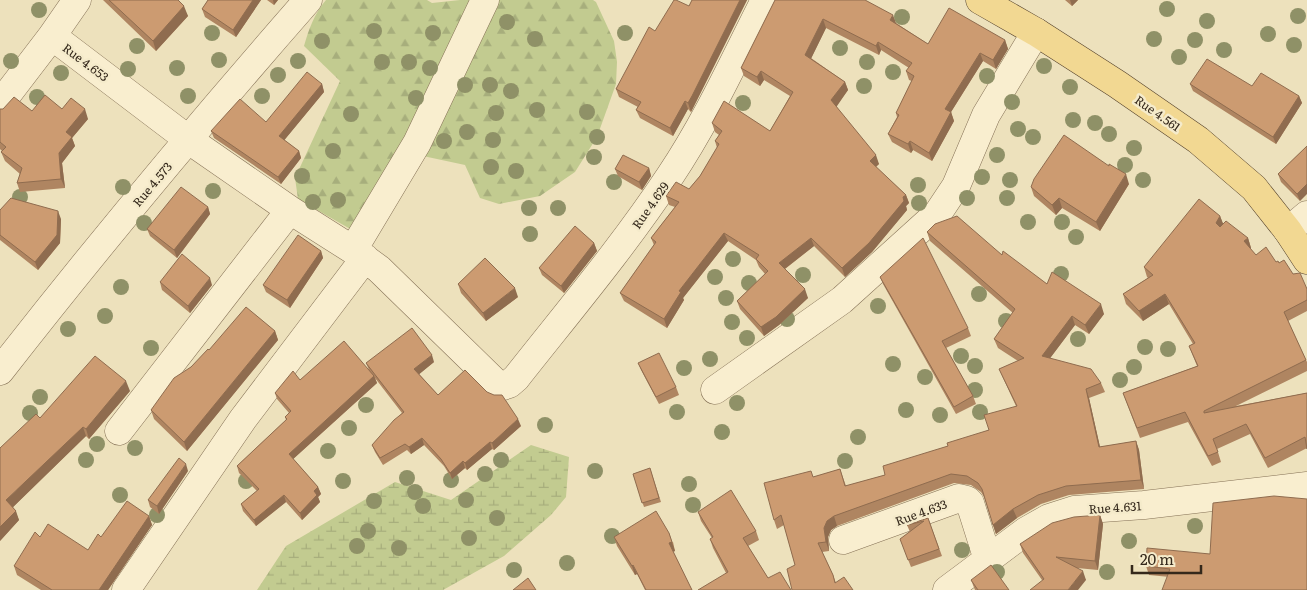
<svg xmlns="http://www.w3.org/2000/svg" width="1307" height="590" font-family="Literata,serif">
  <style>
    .forest { fill: url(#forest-firs) }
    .wetland { fill: url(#wetland-marsh) }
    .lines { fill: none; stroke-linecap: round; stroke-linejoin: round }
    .minor-casing { stroke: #857156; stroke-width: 29 }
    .major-casing { stroke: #523f2a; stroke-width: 29 }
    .minor { stroke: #f9eecf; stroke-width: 28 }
    .major { stroke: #f2d892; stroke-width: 28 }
    .tree { fill: #8f9167 }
    .wall { fill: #af8561 }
    .shaded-wall { fill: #8f6c4f }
    .building { fill: #cc9b71; stroke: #8f6c4f }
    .labels { text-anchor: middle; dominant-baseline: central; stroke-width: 5; stroke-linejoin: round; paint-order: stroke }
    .street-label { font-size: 12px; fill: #34281b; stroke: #f5ebcb }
  </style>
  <defs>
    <pattern id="forest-firs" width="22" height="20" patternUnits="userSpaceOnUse" patternTransform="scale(1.25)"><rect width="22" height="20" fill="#c2cb90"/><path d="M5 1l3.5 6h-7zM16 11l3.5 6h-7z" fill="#a7ae7c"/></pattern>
    <pattern id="wetland-marsh" width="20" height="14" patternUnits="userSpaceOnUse" patternTransform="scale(1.25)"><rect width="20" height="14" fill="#c2cb90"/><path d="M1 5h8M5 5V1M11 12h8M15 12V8" fill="none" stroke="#a7ae7c"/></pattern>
  </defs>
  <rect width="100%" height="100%" fill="#ede1bc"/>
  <path class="forest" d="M326,0h101l5,3 28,-3h133l3,2 18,39 3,21 -1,22 -19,53 -22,35 -35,24 -41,8 -19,-6 -15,-33 -42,-9 -71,74 -54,-31 -3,-21 45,-97 -36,-35c5,-17 10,-32 22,-46z"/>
  <path class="wetland" d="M531,445l38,12 -3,40 -15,18 -47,41 -61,34h-186l29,-44 109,-64 56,18z"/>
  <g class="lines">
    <g class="minor-casing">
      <path id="minor" d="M52,36l25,-36
        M0,104l52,-68 137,104 101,70 63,40 26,19 121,118 9,-3 7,-6c52,-66 107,-131 154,-202 37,-55 65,-117 95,-176
        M1288,231l19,-16
        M353,250l64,-107 68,-143
        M0,371c99,-127 202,-250 308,-371
        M715,390l127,-90 96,-87 18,-27 30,-71 50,-83
        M119,431l171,-221
        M843,540l116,-42 8,2 3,3 18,57
        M126,590l117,-171 122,-161
        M947,590l79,-59 23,-13 25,-8 70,-5 163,-19"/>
    </g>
    <g class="major-casing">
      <path id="major" d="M980,0l56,32 81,52 81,56 56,48 34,43 19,29"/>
    </g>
    <use href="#minor" class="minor"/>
    <use href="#major" class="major"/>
  </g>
  <g class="tree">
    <circle cx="1167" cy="9" r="8"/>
    <circle cx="39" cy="10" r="8"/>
    <circle cx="1298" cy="16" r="8"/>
    <circle cx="902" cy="17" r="8"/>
    <circle cx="1207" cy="21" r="8"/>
    <circle cx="507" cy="22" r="8"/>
    <circle cx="374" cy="31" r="8"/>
    <circle cx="212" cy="33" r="8"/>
    <circle cx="433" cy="33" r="8"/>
    <circle cx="625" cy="33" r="8"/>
    <circle cx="1268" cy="34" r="8"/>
    <circle cx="535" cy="39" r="8"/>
    <circle cx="1154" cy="39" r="8"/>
    <circle cx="1195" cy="40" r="8"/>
    <circle cx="322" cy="41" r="8"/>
    <circle cx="1294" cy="45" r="8"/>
    <circle cx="137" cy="46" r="8"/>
    <circle cx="840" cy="48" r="8"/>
    <circle cx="1224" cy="50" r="8"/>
    <circle cx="1179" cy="57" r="8"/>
    <circle cx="219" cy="60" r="8"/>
    <circle cx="11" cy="61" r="8"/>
    <circle cx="298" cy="61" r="8"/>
    <circle cx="382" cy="62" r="8"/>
    <circle cx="409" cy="62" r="8"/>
    <circle cx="867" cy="62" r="8"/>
    <circle cx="1044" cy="66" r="8"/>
    <circle cx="177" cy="68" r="8"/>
    <circle cx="430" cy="68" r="8"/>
    <circle cx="128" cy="69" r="8"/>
    <circle cx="893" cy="72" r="8"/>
    <circle cx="61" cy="73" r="8"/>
    <circle cx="278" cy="75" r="8"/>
    <circle cx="987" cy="76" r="8"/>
    <circle cx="465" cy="85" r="8"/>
    <circle cx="490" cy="85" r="8"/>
    <circle cx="864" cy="86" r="8"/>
    <circle cx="1070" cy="87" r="8"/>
    <circle cx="511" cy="91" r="8"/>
    <circle cx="188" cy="96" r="8"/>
    <circle cx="262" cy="96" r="8"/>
    <circle cx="37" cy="97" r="8"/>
    <circle cx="416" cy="98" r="8"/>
    <circle cx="1012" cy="102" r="8"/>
    <circle cx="743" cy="103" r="8"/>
    <circle cx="537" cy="110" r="8"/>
    <circle cx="587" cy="112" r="8"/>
    <circle cx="496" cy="113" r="8"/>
    <circle cx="351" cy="114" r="8"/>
    <circle cx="1073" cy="120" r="8"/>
    <circle cx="1095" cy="123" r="8"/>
    <circle cx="1018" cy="129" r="8"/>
    <circle cx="467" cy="132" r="8"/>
    <circle cx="1109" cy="134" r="8"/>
    <circle cx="597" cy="137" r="8"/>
    <circle cx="1033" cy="137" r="8"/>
    <circle cx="493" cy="140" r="8"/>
    <circle cx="444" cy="141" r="8"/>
    <circle cx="1134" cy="148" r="8"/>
    <circle cx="333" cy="151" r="8"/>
    <circle cx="997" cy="155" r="8"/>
    <circle cx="594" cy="157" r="8"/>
    <circle cx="1125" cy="165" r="8"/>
    <circle cx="491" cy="167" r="8"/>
    <circle cx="516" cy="171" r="8"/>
    <circle cx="302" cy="176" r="8"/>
    <circle cx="982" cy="177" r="8"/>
    <circle cx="1010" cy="180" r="8"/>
    <circle cx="1143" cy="180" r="8"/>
    <circle cx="614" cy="182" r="8"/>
    <circle cx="918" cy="185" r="8"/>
    <circle cx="123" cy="187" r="8"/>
    <circle cx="213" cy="191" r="8"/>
    <circle cx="20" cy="197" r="8"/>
    <circle cx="967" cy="198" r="8"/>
    <circle cx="1007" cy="198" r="8"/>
    <circle cx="338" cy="200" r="8"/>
    <circle cx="313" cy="202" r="8"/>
    <circle cx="919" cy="203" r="8"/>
    <circle cx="529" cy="208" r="8"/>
    <circle cx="558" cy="208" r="8"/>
    <circle cx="1028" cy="222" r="8"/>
    <circle cx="1062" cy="222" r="8"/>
    <circle cx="144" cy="223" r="8"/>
    <circle cx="530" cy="234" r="8"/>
    <circle cx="1076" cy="237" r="8"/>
    <circle cx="733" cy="259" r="8"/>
    <circle cx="1061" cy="274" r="8"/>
    <circle cx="803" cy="275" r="8"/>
    <circle cx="715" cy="277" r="8"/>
    <circle cx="749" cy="283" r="8"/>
    <circle cx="121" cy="287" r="8"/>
    <circle cx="979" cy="294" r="8"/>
    <circle cx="726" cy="298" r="8"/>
    <circle cx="878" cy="306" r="8"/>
    <circle cx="105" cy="316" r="8"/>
    <circle cx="787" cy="319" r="8"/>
    <circle cx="1006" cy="321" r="8"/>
    <circle cx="732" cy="322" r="8"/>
    <circle cx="68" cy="329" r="8"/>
    <circle cx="747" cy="338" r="8"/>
    <circle cx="1078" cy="339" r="8"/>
    <circle cx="1145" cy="347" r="8"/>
    <circle cx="151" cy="348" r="8"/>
    <circle cx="1168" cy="349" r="8"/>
    <circle cx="961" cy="356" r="8"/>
    <circle cx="710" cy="359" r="8"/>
    <circle cx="893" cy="364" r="8"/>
    <circle cx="975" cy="366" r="8"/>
    <circle cx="1134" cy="367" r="8"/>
    <circle cx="684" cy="368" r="8"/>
    <circle cx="925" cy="377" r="8"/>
    <circle cx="1120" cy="380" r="8"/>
    <circle cx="975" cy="390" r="8"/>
    <circle cx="40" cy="397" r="8"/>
    <circle cx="737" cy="403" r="8"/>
    <circle cx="366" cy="405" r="8"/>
    <circle cx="906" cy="410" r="8"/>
    <circle cx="677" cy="412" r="8"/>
    <circle cx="980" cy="412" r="8"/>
    <circle cx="30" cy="413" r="8"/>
    <circle cx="940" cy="415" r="8"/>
    <circle cx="545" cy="425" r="8"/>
    <circle cx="349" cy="428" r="8"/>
    <circle cx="722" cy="432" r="8"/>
    <circle cx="858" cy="437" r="8"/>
    <circle cx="97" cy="444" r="8"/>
    <circle cx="135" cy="448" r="8"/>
    <circle cx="328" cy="451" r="8"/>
    <circle cx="86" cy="460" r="8"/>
    <circle cx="501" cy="460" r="8"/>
    <circle cx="845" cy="461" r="8"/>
    <circle cx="595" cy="471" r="8"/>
    <circle cx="485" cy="474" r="8"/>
    <circle cx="407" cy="478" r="8"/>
    <circle cx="451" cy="480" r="8"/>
    <circle cx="246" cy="481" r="8"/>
    <circle cx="343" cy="481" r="8"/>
    <circle cx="689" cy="484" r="8"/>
    <circle cx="415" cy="492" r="8"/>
    <circle cx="120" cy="495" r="8"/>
    <circle cx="466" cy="500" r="8"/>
    <circle cx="374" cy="501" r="8"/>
    <circle cx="693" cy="505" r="8"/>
    <circle cx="423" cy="506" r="8"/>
    <circle cx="157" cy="515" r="8"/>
    <circle cx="497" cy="518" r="8"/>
    <circle cx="1195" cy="526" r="8"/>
    <circle cx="368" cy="531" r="8"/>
    <circle cx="612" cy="536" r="8"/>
    <circle cx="469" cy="538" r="8"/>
    <circle cx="1129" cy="541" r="8"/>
    <circle cx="357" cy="546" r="8"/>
    <circle cx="399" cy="548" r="8"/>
    <circle cx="962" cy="550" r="8"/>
    <circle cx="567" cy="563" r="8"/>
    <circle cx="514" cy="570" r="8"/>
    <circle cx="997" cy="572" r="8"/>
    <circle cx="1107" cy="572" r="8"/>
  </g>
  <path class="wall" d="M103,0h75l10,16 -32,35z
    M208,0h53l-25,37 -31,-20 -3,-8z
    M267,0h11l-4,5z
    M692,0h55l-56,112 -3,-3 -15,27 -33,-18 -4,-8 2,-3 -19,-10 -3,-8 39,-58 34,-25z
    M775,0l121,23 32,21 77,-4 3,9 -12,20 -13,-8 -32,51 3,9 -22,40 -19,-11 -2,3 -19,-11 -4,-8 9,-17 -1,-4 16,-32 -3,-1 -3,-9 3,-3 -28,-18 -2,5 -53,-27 -15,30 34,24 3,8 -12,16 43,58 -3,3 30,28 3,8 -3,3 1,4 -35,42 -27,25 -31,-31 -29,23 23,29 -29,27 -15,11 -24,-27 -3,-8 28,-27 -6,-7 -3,-7 -28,-19 -45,57 1,2 -17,28 -43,-27 -4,-8 34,-48 -3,-7 24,-31 -6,-2 -3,-9 23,-7 11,-13 17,-28 -2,-7 4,-6 -4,-3 -3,-9 58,8 20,-35 -26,-16 -4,6 -16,-10 -3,-8z
    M1065,0h13l-6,6z
    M322,84l2,8 -40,48 15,11 2,7 -20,26 -67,-46 -3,-7 55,-9z
    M1190,84l62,2 47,10 3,7 -26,41 -83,-53z
    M0,109l32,2 30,-2 26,10 -16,19 3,8 -13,17 3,25 -45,4 -3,-9 3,-9 -15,-13 -4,-9 1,-1 -2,-2z
    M1307,146l-7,55 -19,-19 -3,-8z
    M649,168l2,8 -9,14 -24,-14 -3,-7z
    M1129,184l-29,47 -38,-23 -6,7 -22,-19 -3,-9z
    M208,207l2,7 -33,44 -27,-22 -3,-7z
    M0,210l61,9 -1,24 -22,27 -38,-30z
    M1220,216l3,8 25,14 3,10 -1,1 6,6 23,8 14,11 14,15v22l-19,10 18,39 1,2v9l-71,35 71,-13v55l-39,20 -18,-34 -33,15 4,13 -9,4 -24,-44 -48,16 -17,-45 74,-27 -8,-20 4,-2 -24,-40 -26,17 -17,-17 -3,-10 25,-16 -1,-1 -3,-10z
    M927,232l75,23 45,29 57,30 -15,20 -14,-9 -25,33 51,25 4,9 -16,6 11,49 36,-6 3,9 5,39 -75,6 -28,9 -24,14 -21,16 -12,-37 -3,-5 -10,-7 -17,-2 -117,43 -6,4 -3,7 1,14 -7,1 11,23 3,8 -41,-18 -11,-40 -7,4 -3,-9 40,-43 26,-8 6,17 39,-11 63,-29 41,-16 27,-24 -13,-28 -4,-9 19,-8 -20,-13 -4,-9 19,-26 -83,-72z
    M594,243l3,8 -33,42 -22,-18 -3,-7z
    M321,251l2,7 -33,50 -24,-16 -3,-7z
    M880,277l88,51 3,8 -25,12 27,48 3,8 -20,10 -73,-130z
    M160,282l52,3 -22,28 -28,-23z
    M458,284l60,13 -32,24 -25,-28z
    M275,331l3,9 -91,111 -33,-32 -3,-9 40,-43 18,-17z
    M434,362l-15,12 19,21 83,31 -27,24 -2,-1 -25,21 -2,-2 -13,11 -8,-13 -20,-21 -13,9 -4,-4 -24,15 -8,-13 -3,-7 30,-32 -27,-35 2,5 -84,76 25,28 3,7 -3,3 2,5 -18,18 -16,-18 -30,24 -13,-15 -2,-7 16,-13 -18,-18 -2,-7 49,-46 -1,-3 4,-4 -12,-14 -2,-6 94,-23 -3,-7z
    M638,363l38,24 3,8 -20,9 -18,-34z
    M130,391l-41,48 -3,-3 -73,71 6,13 -19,21 40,-123z
    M650,468l11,34 -17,5 -11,-33z
    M188,471l-29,43 -9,-7 -2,-7z
    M698,512l58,19 3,9 -11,6 20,32 -42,-5 -13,-25 -3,-9 2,-1 -11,-17z
    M1100,515l3,9 -5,46 -21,-2 9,12h-44l-19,-27 -3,-9z
    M149,516l3,9 -44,65h-67l-24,-15 -3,-9 26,-29 48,13 13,-13z
    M928,518l14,38 -31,11 -11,-28 10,-7 -3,-7z
    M614,537l59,5 2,9 -2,1 19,38h-47l-8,-16 -2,1 -18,-29z
    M1210,554l97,36 -158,-15 -3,-9z
    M971,580l38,10h-34z"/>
  <path class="shaded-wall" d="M253,0h8l-25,37 -3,-7z
    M273,0h5l-4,5z
    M740,0h7l-56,112 -3,-9z
    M1070,0h8l-6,6z
    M184,6l4,10 -32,35 -3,-10z
    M893,15l3,8 -3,5 -3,-8z
    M823,19l3,9 -17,35 -4,-8z
    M1005,40l3,9 -12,20 -3,-9z
    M878,42l3,8 -2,5 -3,-9z
    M980,53l3,8 -32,51 3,9 -22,40 -3,-8 16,-44z
    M761,71l3,9 -4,6 -3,-9z
    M845,82l3,8 -13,19 -4,-9z
    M322,84l2,8 -42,51 -3,-7z
    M1299,96l3,7 -26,41 -3,-7z
    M685,101l3,8 -15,27 -3,-8z
    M85,109l3,10 -16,19 3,8 -13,17 3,25 -4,-9 -2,-26 7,-21z
    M910,141l3,9 -2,3 -3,-9z
    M299,151l2,7 -20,26 -3,-7z
    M876,155l3,9 -6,5 -3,-8z
    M649,168l2,8 -9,14 -3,-8z
    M1126,174l3,10 -29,47 -4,-9z
    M1307,184v10l-7,7 -3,-7z
    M906,195l3,8 -3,3 1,4 -35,42 -27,25 -3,-9 61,-71z
    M1059,198l3,10 -6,7 -4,-10z
    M208,207l2,7 -33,44 -3,-8z
    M58,211l3,8 -1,24 -22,27 -3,-8z
    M1220,216l4,10 -5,7 -3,-10z
    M724,233l4,8 -45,57 1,2 -17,28 -3,-9 15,-28z
    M811,238l3,8 -32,25 -3,-8z
    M1248,238l3,10 -3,3 -4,-10z
    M594,243l3,8 -33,42 -3,-7z
    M321,251l2,7 -33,50 -3,-8z
    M210,278l2,7 -22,28 -2,-7z
    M515,288l3,9 -32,24 -3,-8z
    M805,289l3,9 -29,27 -15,11 -3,-9z
    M1165,294l4,10 -26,17 -4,-10z
    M1101,304l3,10 -15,20 -4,-9z
    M1072,316l3,9 -30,40 -3,-9z
    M275,331l3,9 -91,111 -3,-9z
    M432,355l2,7 -17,14 -3,-7z
    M374,376l3,7 -86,78 -2,-7z
    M126,381l4,10 -41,48 -3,-10z
    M1086,389l3,9 13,58 -3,-9z
    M518,419l3,7 -27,24 -2,-7z
    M83,427l3,9 -76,74 -4,-10z
    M422,438l2,7 -13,9 -2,-7z
    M1136,441l3,9 5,39 -3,-9z
    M490,442l2,7 -25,21 -2,-7z
    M463,461l2,7 -13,11 -2,-6z
    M186,464l2,7 -29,43 -2,-8z
    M318,487l3,7 -3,3 2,5 -18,18 -2,-7 14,-22z
    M284,495l2,7 -30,24 -2,-6z
    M1013,509l4,9 -21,16 -3,-9z
    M16,511l3,9 -19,21v-14z
    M1100,515l3,9 -5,46 -3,-9z
    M149,516l3,9 -44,65h-9z
    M834,516l3,10 -6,4 -3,7 1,14 -3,-9 -2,-14 3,-7z
    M669,533l6,18 -3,1 -3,-9z
    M633,565l4,9 -2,1 -3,-9z
    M1083,571l3,9 -8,10h-10z"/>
  <path class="building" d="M109,0h69l6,6 -31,35z
    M208,0h45l-20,30 -31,-21z
    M674,0h2l13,6 3,-6h48l-48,96 -4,7 -3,-2 -15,27 -34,-18 5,-8 -25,-13 33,-62 6,4z
    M775,0h90l28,15 -3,5 38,24 21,-36 56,32 -12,20 -13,-7 -35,56 6,3 -22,41 -19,-12 -2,3 -20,-10 11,-19 -3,-2 18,-37 -8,-5 6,-8 -34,-21 -2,4 -53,-27 -18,36 40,27 -14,18 45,55 -6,6 36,34 -3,2 1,4 -35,42 -27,25 -31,-30 -32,25 26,26 -29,28 -15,10 -24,-26 31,-30 -12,-12 3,-4 -35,-22 -45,58 2,1 -17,27 -44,-26 36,-51 -5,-4 28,-36 -13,-6 10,-14 13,7 11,-13 19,-32 -4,-3 7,-10 -10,-8 12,-22 46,30 23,-39 -32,-21 -4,6 -16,-9z
    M1207,59l45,27 9,-13 38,23 -26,41 -83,-53z
    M307,72l15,12 -43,52 20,15 -21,26 -67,-46 29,-32 26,23z
    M45,95l17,14 9,-11 14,11 -19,23 6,5 -13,16 2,26 -44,4 5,-15 -21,-16 5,-5 -6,-5v-33h3l11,-12 18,14z
    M1064,135l45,31v-2l17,10 -30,48 -37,-24 -7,7 -21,-18 3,-8z
    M1307,146v38l-10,10 -19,-20z
    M623,155l26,13 -10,14 -24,-13z
    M181,187l27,20 -34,43 -27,-21z
    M11,198l47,13 -1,24 -22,27 -35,-27v-25z
    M1199,199l21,17 -4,7 4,4 6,-6 22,17 -4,3 12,14 10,-8 10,15 2,-1 1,2 5,-3 9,14 7,-1 7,16v11l-23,12 22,48 -102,51v2l103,-20v56l-2,-12 -40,21 -19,-34 -33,15 5,13 -10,4 -23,-44 -48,16 -14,-35 75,-27 -9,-20 6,-3 -30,-49 -26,17 -16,-17 30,-19 -9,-8z
    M957,216l45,39 1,-4 44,33 5,-12 49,32 -16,21 -13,-9 -30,40 49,13 10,14 -15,6 13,58 37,-6 5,39 -75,6 -28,9 -25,14 -20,16 -11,-36 -4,-6 -11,-7 -16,-2 -117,42 -7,5 -3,7 2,14 -8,1 15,32 2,8 9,-6 9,13h-61l-5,-21 8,-4 -14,-50 -7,5 -10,-37 47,-12 2,6 27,-8 5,17 40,-11 -2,-9 65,-20 -1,-3 42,-13 -5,-15 33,-9 -18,-37 25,-11 -30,-19 21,-30 -88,-77 8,-8z
    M575,226l19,17 -33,43 -22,-18z
    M298,235l23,16 -34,49 -24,-15z
    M923,238l45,90 -26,13 31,55 -19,11 -74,-130z
    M182,254l28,24 -22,28 -28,-24z
    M485,258l30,30 -32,25 -25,-29z
    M246,307l29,24 -91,111 -33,-32 23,-32 17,-11 17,-18 1,1z
    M412,328l20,27 -18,14 24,26 27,-25 22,22 7,3h8l16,24 -26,24 -2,-1 -25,21 -2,-2 -13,12 -9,-14 -19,-21 -13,9 -4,-3 -25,14 -8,-13 22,-25 10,-8 -38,-49z
    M344,341l30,35 -85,78 29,33 -4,4 3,4 -17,18 -16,-18 -30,25 -13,-16 18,-15 -22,-23 50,-47 -2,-2 6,-6 -16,-18 18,-22 7,9z
    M659,353l17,34 -20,10 -18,-34z
    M95,356l31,25 -40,48 -3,-2 -77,73 10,11 -16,16v-79l36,-34 4,4z
    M179,458l7,6 -29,42 -9,-6z
    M650,468l9,30 -17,5 -9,-29z
    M731,490l25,41 -13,7 25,40 12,-6 11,18h-93l30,-18 -18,-33 3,-2 -15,-25z
    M1274,496l33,3v91h-145l8,-21 -24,-3 1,-18 63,6 3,-51z
    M127,501l22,15 -50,74h-47l-38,-24 21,-34 5,5 8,-13 40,26 10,-16 3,3z
    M656,511l13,22 3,9 -3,1 23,47h-46l-13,-25 -1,1 -18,-29z
    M1100,515l-5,46 -39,-4 27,14 -15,19h-38l14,-11 -24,-35 32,-21 22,-6z
    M928,518l11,31 -31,11 -8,-21 24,-18 -17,4z
    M991,565l18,25h-31l-7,-10z
    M528,578l8,12h-23z"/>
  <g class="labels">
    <g class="street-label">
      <text transform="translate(86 62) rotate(37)">Rue 4.653</text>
      <text transform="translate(1158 113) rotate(35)">Rue 4.561</text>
      <text transform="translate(152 184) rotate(-50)">Rue 4.573</text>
      <text transform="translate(650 205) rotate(-55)">Rue 4.629</text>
      <text transform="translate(1115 507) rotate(-4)">Rue 4.631</text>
      <text transform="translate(921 512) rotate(-20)">Rue 4.633</text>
    </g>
  </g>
  <path d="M1132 565v8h69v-8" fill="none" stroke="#34281b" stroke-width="2.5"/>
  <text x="1140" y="565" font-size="15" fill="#34281b" stroke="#f5ebcb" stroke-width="4" paint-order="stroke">20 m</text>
</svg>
